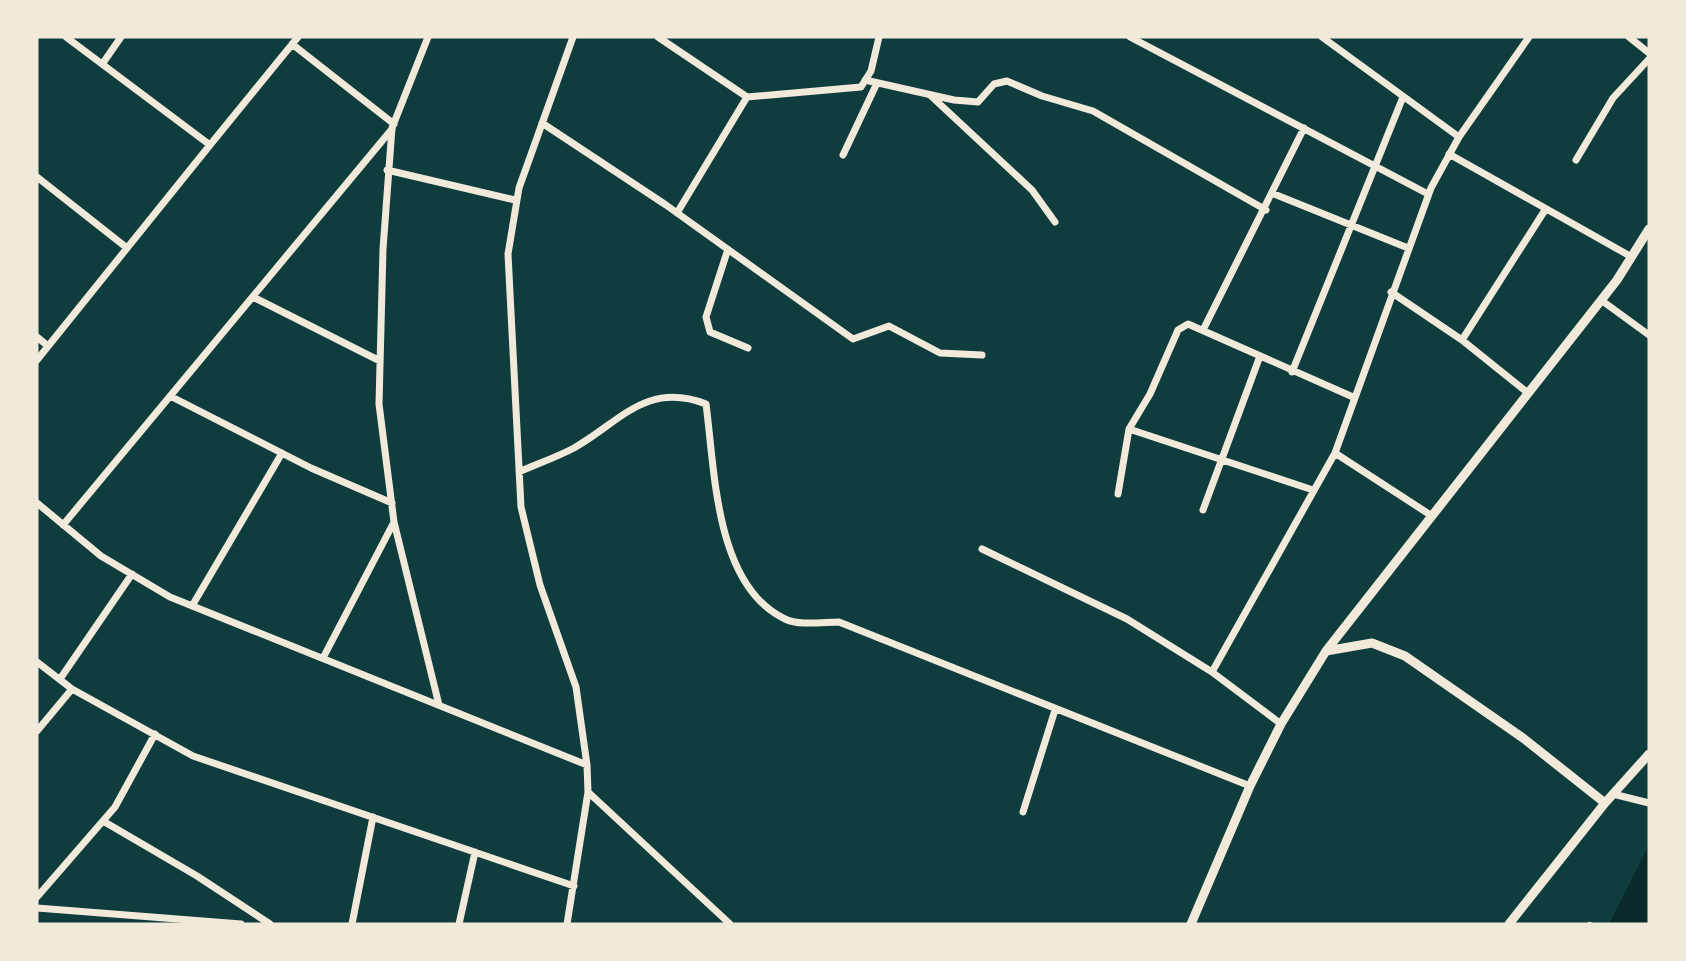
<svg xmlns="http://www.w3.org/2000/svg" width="1686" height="961" font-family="'Open Sans',sans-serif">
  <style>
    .water { fill: #0a2a2b }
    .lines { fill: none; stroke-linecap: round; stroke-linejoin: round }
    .path { stroke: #f1e9da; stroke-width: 2.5 }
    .minor { stroke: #f1e9da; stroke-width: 7 }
    .tertiary { stroke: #f1e9da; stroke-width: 9 }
  </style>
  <rect width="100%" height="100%" fill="#0f3d3e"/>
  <path class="water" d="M1649,845v79h-40l4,-8z"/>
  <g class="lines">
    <path class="path" d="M1589,923l3,1"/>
    <path class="minor" d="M428,37l-36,91 -9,121 -4,155 15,118 45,183
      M658,37l89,60 114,-10 10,-16 8,-34
      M1130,37l298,157
      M1322,37l137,100
      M1629,37l20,16
      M292,44l102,80
      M103,63l18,-26
      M865,80l89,20 24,2 16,-18 13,-3 35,15 51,15 173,99
      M930,95l102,95 23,32
      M542,123l124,82 187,134 36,-13 51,27 42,2
      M210,145l88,-108
      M1449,154l181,102
      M843,155l34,-72
      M1576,160l37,-62 36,-39
      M387,170l128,30
      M37,177l90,71
      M1274,194l134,54
      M677,213l70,-116
      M728,249l-22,68 4,15 38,16
      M1391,292l71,48 66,53
      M253,297l127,64
      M1601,300l48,35
      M1203,330l101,-202
      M37,337l11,9
      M1462,340l83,-130
      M37,360l173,-215 -144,-108
      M1292,372l111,-275
      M170,396l141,72 81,35
      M1129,429l184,61
      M1335,453l97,63
      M519,472c18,-8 38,-15 55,-24 46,-26 72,-67 132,-44 9,67 9,182 79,215 14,7 39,3 54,3l411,164
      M1118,494l11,-65 21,-35 28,-64 10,-6 165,73
      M37,503l64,53 69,41 417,168
      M1203,510l57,-154
      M63,525l329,-396
      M982,549l145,70 85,53
      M192,606l90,-153
      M323,658l71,-136
      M37,662l35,27 121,67 381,130
      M60,679l72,-105
      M1281,724l-69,-52 123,-219 96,-265 28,-51 70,-100
      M37,731l35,-42
      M588,792l142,132
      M1613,794l36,9
      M1023,812l32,-102
      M103,821l94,55 73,48
      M37,897l78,-90 40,-73
      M37,908l204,16
      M352,924l21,-107
      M459,924l16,-72
      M567,924l21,-132 -1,-27 -11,-78 -36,-102 -19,-78 -13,-253 11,-66 54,-151"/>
    <path class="tertiary" d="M1326,651l46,-8 33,13 118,82 82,65
      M1191,924l59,-138 31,-62 45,-73 291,-371 32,-51
      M1509,924l96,-121 44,-49"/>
  </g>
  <rect width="1686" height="961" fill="none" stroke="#f1e9da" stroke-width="77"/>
</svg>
